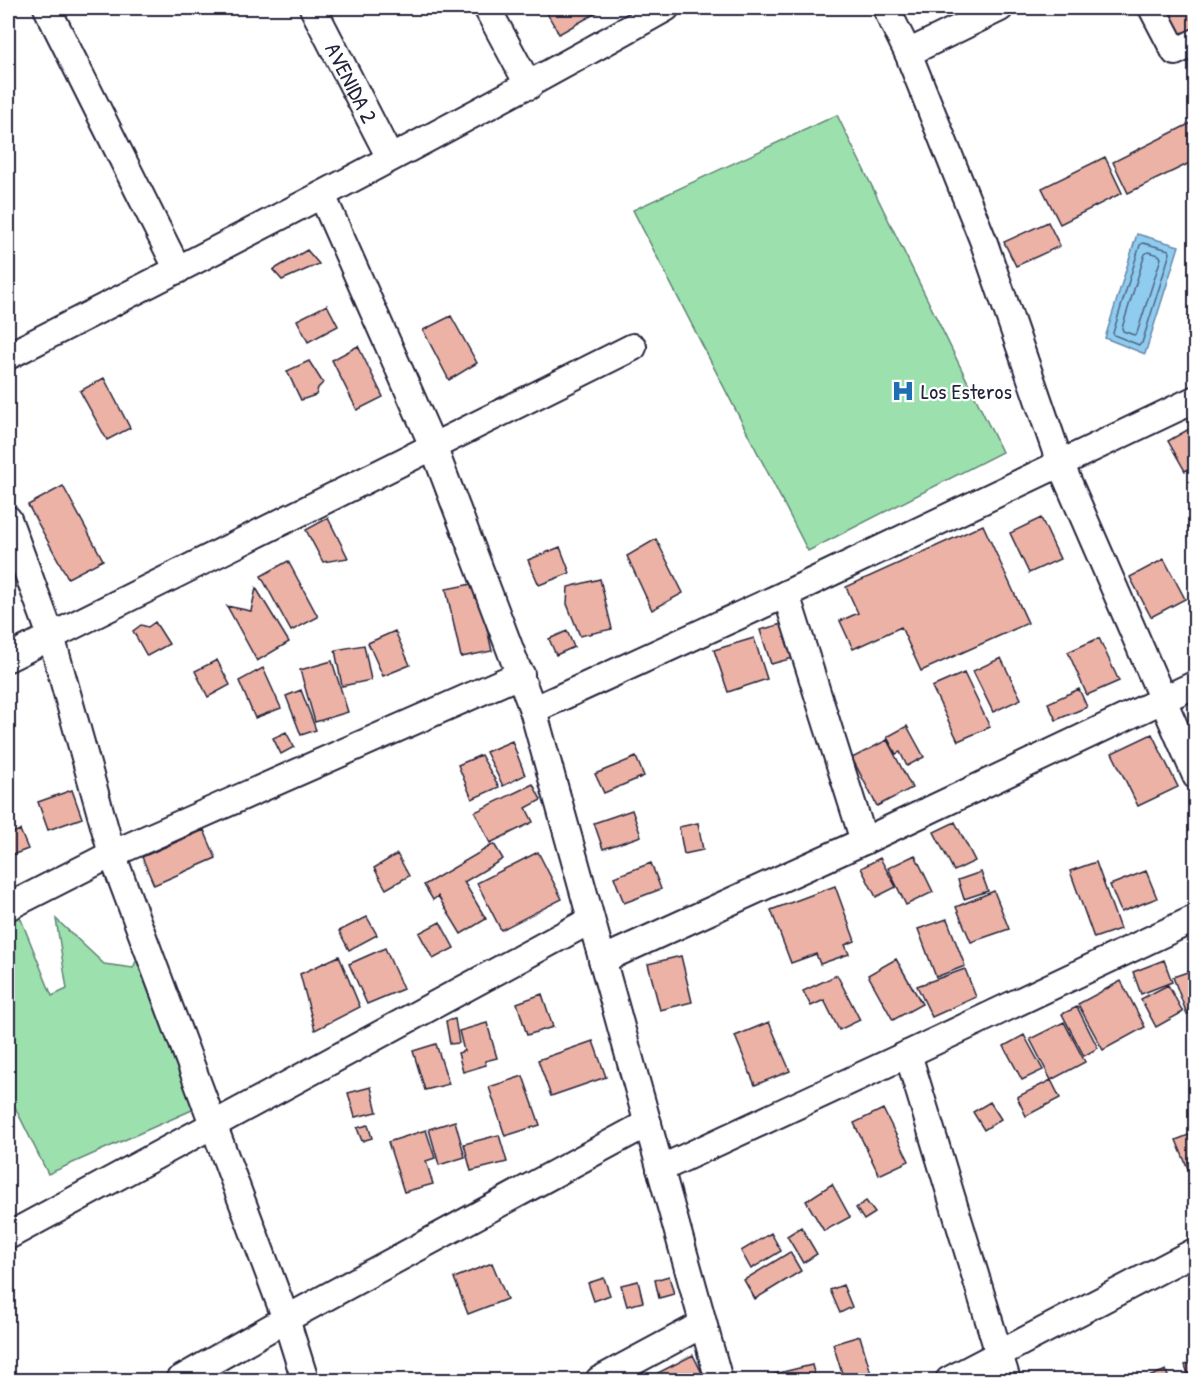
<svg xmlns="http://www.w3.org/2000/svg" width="1203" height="1388" font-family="'Patrick Hand',sans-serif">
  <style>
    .green { fill: #9ce1ad; stroke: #5f8274; stroke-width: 1.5 }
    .water { fill: #90ccf0; stroke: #6488a8; stroke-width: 1.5 }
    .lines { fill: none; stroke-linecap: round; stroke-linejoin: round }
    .shore { stroke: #4e6683; stroke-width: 1.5 }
    .building { fill: #ecb2a5; stroke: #22223b; stroke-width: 1.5 }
    .minor-casing { stroke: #22223b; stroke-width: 30 }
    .minor { stroke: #fff; stroke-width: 26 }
    .labels { text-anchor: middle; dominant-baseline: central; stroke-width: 4.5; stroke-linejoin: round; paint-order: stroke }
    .street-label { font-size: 22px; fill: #22223b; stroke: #fff }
    .poi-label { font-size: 22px; fill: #22223b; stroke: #fff; text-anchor: start }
  </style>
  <rect width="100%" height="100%" fill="#fff"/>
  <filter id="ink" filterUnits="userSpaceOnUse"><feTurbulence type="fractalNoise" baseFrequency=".0167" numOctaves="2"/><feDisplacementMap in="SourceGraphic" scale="12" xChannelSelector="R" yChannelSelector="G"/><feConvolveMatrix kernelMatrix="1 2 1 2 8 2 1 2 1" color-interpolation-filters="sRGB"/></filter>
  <g filter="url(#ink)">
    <path class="green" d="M837,115l165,337 -194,99 -175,-341z
      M16,907l36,89 15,-7 -11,-70 48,45 29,4 8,-18 60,156 -153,68 -40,-81v-172z"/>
    <path class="water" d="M1137,234l42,12 -34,108 -40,-16z"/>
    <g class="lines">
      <path class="shore" d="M1143,243l26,7 1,3 -28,90 -3,2 -25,-10 -1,-2 27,-88z
        M1148,252l11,3 2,3 -24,75 -3,2 -11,-4 -1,-3 23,-74z"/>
    </g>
    <path class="building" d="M544,8h61l-46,26z
      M1163,8h30l3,5v21l-15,7z
      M1193,122l3,5v33l-68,33 -15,-31z
      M1105,157l17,36 -62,31 -18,-36z
      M1048,222l12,24 -44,20 -12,-24z
      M307,250l12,14 -37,16 -9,-10z
      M327,305l11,21 -30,16 -11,-22z
      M451,316l26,47 -28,17 -26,-50z
      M358,346l25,51 -26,13 -25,-50z
      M309,361l14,22 -5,5 -2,7 -15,5 -14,-29z
      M104,378l26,50 -23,12 -27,-49z
      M1189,429l7,12v24l-11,6 -17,-30z
      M63,486l40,74 -35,18 -40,-73z
      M328,518l20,40 -25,4 -17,-32z
      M1041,518l19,41 -31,14 -19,-40z
      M983,525l45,98 -107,48 -20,-44 -48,22 -13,-28 18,-8 -12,-26z
      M656,539l27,54 -31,17 -25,-54z
      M560,547l10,26 -31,12 -11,-25z
      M1164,559l21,40 -34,18 -21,-40z
      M288,561l30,56 -27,14 -30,-55z
      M600,579l12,50 -32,7 -13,-32 1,-17z
      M477,583l15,68 -31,6 -15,-68z
      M256,588l33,54 -32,19 -30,-55 24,5z
      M155,622l14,22 -22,12 -14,-25 8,-6 7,2z
      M782,624l11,34 -22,6 -11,-34z
      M395,631l15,34 -27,11 -15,-33z
      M567,631l7,16 -18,8 -7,-16z
      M754,638l13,41 -39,13 -14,-42z
      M1099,638l20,43 -32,14 -19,-43z
      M364,645l7,35 -29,6 -7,-36z
      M1001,658l20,41 -28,13 -20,-41z
      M217,660l13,25 -22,12 -13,-26z
      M332,661l16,51 -33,10 -15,-52z
      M263,668l18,40 -26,10 -16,-37z
      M964,673l26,54 -32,14 -26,-54z
      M1079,689l8,18 -31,13 -8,-17z
      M301,690l15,40 -15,5 -15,-39z
      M1196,718v16l-7,-13z
      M907,726l17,31 -17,9 -7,-14 -4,2 -9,-17z
      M286,732l8,15 -13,7 -8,-16z
      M1152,734l26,53 -40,19 -26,-53z
      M887,740l25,48 -35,18 -25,-48z
      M512,741l13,34 -22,11 -17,-34z
      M481,755l18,32 -27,12 -14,-34z
      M636,757l8,19 -40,17 -9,-19z
      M533,784l8,16 -15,8 7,14 -43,21 -15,-31z
      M72,790l10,28 -34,12 -10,-28z
      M632,810l9,26 -38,13 -9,-26z
      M955,822l20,39 -21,10 -20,-39z
      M698,823l5,27 -19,4 -5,-27z
      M20,830l8,19 -16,6 -4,-12v-8z
      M204,830l12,28 -62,27 -12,-28z
      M494,844l9,15 -39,23 22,37 -25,15 -23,-38 -5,4 -9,-15z
      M538,852l24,47 -61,31 -24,-47z
      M397,854l12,22 -23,13 -12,-21z
      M915,855l18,37 -27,13 -18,-37z
      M880,858l16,29 -20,10 -15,-29z
      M1096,862l24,67 -26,9 -24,-67z
      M651,863l10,26 -37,14 -10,-26z
      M1146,871l11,27 -36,14 -11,-27z
      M981,872l7,19 -24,8 -6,-19z
      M835,886l20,55 -10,4 4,9 -29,10 -4,-10 -25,9 -20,-53z
      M994,891l15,38 -38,13 -15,-35z
      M367,917l10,18 -28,15 -10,-19z
      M947,919l18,47 -29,11 -18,-48z
      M440,922l14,26 -21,11 -14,-26z
      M385,948l18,41 -36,15 -18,-40z
      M339,956l21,51 -45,23 -15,-56z
      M681,956l11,46 -32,8 -12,-46z
      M896,959l26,45 -29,16 -25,-45z
      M1164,960l8,22 -31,12 -8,-22z
      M965,969l11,28 -44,20 -15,-31z
      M1196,969v42l-9,3 -14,-37z
      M837,975l23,45 -21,10 -15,-30 -13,6 -8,-15z
      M1121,981l24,46 -42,23 -25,-46z
      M1168,985l15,27 -27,15 -15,-28z
      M542,994l11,33 -26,8 -10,-32z
      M1077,1007l21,41 -14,8 -22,-42z
      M455,1019l4,24 -9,1 -4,-23z
      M769,1022l21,49 -35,14 -20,-49z
      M1064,1022l21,40 -34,18 -21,-41z
      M487,1023l10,35 -12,3 1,4 -23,7 -5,-19 6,-2 -5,-20z
      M1024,1035l19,35 -21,10 -18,-34z
      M593,1041l13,36 -55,19 -13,-36z
      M436,1044l13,40 -24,6 -12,-39z
      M523,1076l17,49 -35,11 -16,-49z
      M1051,1080l9,18 -34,18 -9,-19z
      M371,1087l6,25 -22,5 -7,-24z
      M990,1102l11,17 -17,11 -11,-18z
      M883,1109l26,52 -30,14 -25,-52z
      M455,1121l10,36 -26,8 -10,-36z
      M368,1125l4,13 -10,3 -5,-13z
      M426,1130l9,28 -9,3 7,23 -29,8 -16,-50z
      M1196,1132v56l-20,-48z
      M499,1135l8,27 -36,9 -7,-27z
      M8,1136l4,20 -4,1z
      M832,1184l18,33 -26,14 -18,-30z
      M866,1201l9,12 -11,7 -8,-12z
      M801,1227l16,27 -14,9 -16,-27z
      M771,1233l10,18 -30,18 -10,-18z
      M790,1252l11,19 -46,28 -11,-19z
      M492,1263l15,36 -39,15 -14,-36z
      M669,1276l5,18 -15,4 -4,-18z
      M604,1278l6,17 -16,6 -6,-18z
      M638,1281l5,21 -16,4 -6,-21z
      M843,1285l9,22 -12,6 -10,-23z
      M860,1336l13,44h-29l-11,-36z
      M693,1355l10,20 -10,5h-41l-2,-3z
      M1196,1361v19h-6l-5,-15z
      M812,1365l4,15h-49l-1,-4z
      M1166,1370l3,10h-28z"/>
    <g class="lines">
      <g class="minor-casing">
        <g id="minor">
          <path d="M47,8l131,262"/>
          <path id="s1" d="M313,8l77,150"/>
          <path d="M487,8l42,78"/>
          <path d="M886,8l22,45 75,187 77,223 136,313"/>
          <path d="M1152,8l23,44 21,-10"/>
          <path d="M908,53l92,-45"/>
          <path d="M322,195l111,251 100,264 186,670"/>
          <path d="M8,356c221,-112 442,-226 658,-348"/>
          <path d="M8,519l43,117 61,218 174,465 19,61"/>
          <path d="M786,594l78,247"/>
          <path d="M8,658l625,-311"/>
          <path d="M533,710l253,-116 410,-195"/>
          <path d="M8,907l104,-53 409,-180"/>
          <path d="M602,960l262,-119 332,-157"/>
          <path d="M908,1054l99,326"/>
          <path d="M660,1169l248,-115 288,-136"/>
          <path d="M8,1236l583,-316"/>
          <path d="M179,1380l107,-61 362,-196"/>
          <path d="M599,1380l104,-56"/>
          <path d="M949,1380l247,-129"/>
        </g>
      </g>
      <use href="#minor" class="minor"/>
    </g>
  </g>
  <defs>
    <g id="hospital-bare" transform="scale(1.8)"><path d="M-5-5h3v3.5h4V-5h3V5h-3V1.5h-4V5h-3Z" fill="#1f6fb2" stroke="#fff" stroke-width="2.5" paint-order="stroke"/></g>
  </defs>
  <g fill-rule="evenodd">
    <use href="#hospital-bare" x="903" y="391"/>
  </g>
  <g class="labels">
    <g class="street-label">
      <text stroke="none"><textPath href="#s1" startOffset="84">AVENIDA 2</textPath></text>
    </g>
    <g class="poi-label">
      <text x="921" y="391">Los Esteros</text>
    </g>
  </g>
  <rect width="1203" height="1388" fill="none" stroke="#fff" stroke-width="30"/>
  <rect x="15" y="15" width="1173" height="1358" fill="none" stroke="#22223b" stroke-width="2" filter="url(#ink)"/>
</svg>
